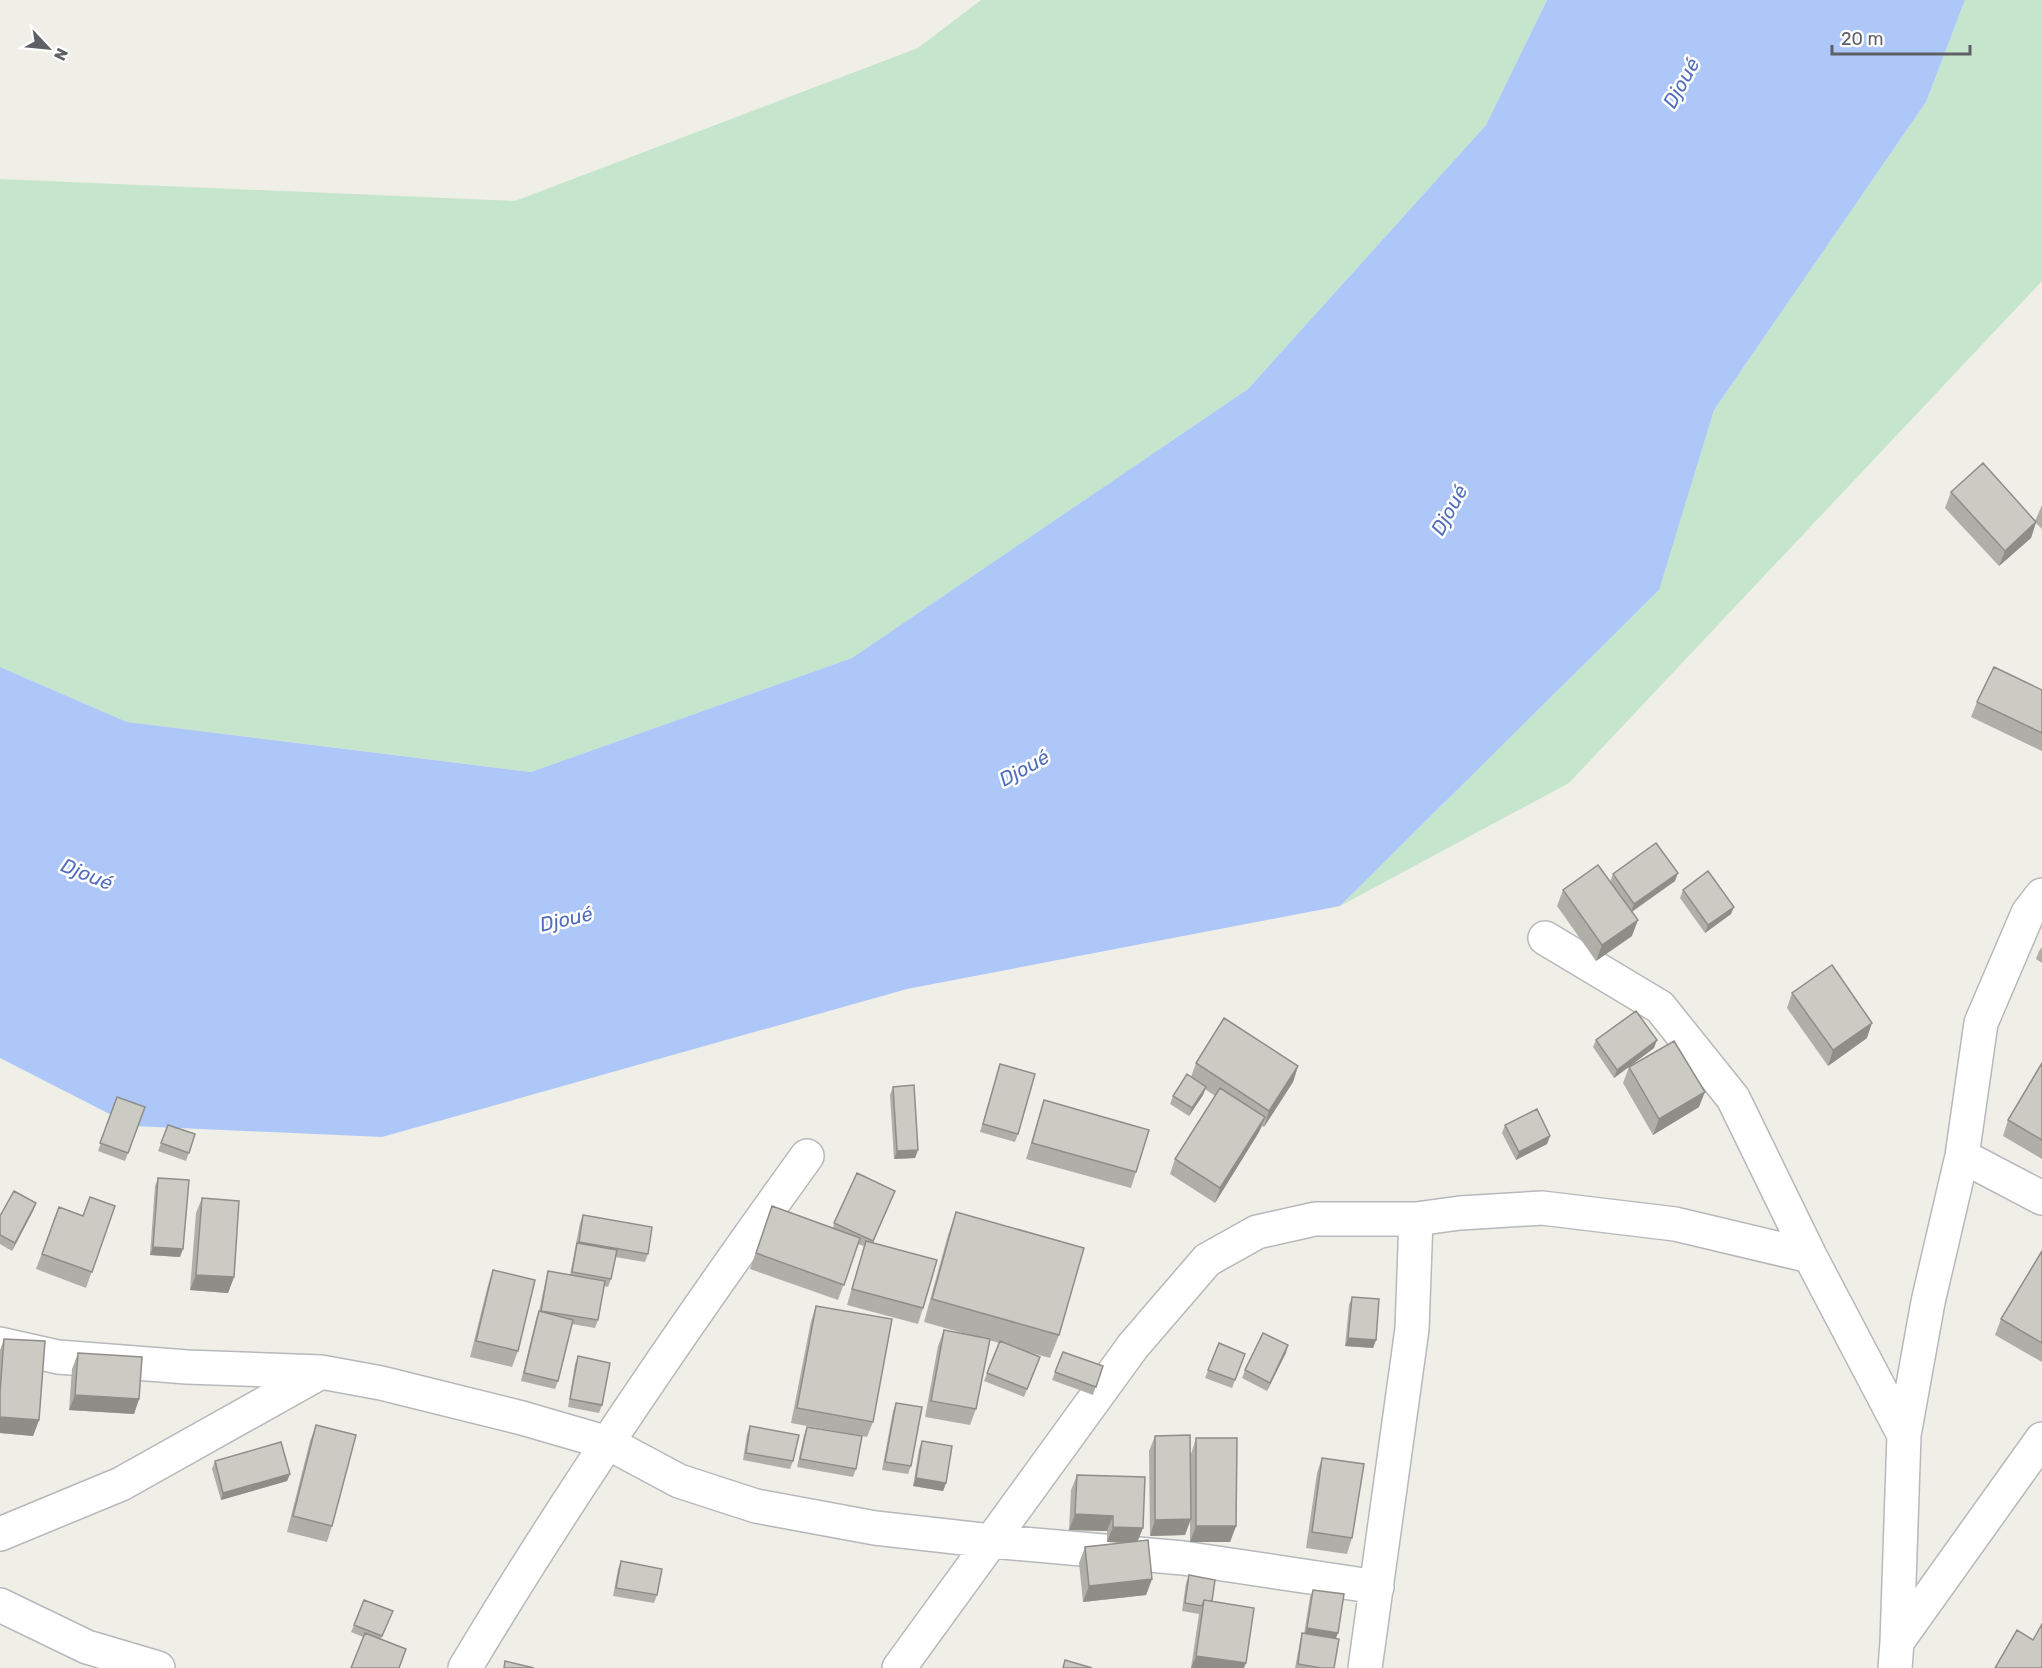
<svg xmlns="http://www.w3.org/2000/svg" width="2042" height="1668" font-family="Rubik,sans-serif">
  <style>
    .green { fill: #c6e5cd }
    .water { fill: #aec7f9 }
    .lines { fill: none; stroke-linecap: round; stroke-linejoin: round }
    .minor-casing { stroke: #b7b8bc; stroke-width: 36 }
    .minor { stroke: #fff; stroke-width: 33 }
    .wall { fill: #afaea8 }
    .shaded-wall { fill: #8e8d88 }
    .building { fill: #cbcac3; stroke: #8e8d88; stroke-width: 1.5 }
    .labels { text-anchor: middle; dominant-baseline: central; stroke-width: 5; stroke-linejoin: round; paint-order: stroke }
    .water-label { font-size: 20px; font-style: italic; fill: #516dbc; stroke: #fff }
  </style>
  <rect width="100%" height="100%" fill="#efefe7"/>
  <path class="green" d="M981,0h566l-61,125 -238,264 -396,269 -321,114 -404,-50 -127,-55v-488l515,22 403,-153z
    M1965,0h77v281l-473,502 -229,123 318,-315 56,-181 212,-308z"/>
  <path class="water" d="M1547,0h418l-39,102 -212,308 -55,180 -319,316 -433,83 -525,148 -249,-11 -133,-68v-391l127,55 404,50 321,-114 396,-269 238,-264z"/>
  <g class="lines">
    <g class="minor-casing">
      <path id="minor" d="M1545,938l115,69 73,91 77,158 94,179
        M1962,1156l80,42
        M0,1344l58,13 129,10 134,5
        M0,1534l121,-50 200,-112 60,11 141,35 86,25 71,38 77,25 119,22 116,13 192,17 194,29
        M0,1605l87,42 71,21
        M1897,1642l7,-207 24,-133 34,-146 19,-133 47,-110 14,-18
        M465,1668c105,-176 222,-346 342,-512
        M899,1668l234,-322 74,-86 50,-28 58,-13h101
        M1365,1668l47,-339 4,-110 44,-6 82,-5 133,16 135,32
        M1895,1668l2,-26 145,-203"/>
    </g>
    <use href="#minor" class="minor"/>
  </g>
  <path class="wall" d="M1951,492l84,29 7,-16v24l-6,-6 -5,15 -32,28 -54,-58z
    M2042,690v61l-71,-34 6,-15z
    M1613,874l62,7 -43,31v24l-36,25 -39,-55 6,-16 47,-8z
    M1683,890l48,24 -26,19 -25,-35z
    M2042,947v16l-6,-4 3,-8z
    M1792,993l75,45 -39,28 -41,-58z
    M1596,1040l58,8 -40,30 -21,-31z
    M1196,1063l102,3 -5,16 -29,45 -2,-1 -3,6 -44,71 -45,-29 5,-15 40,-63 -10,-7 -2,6 -14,21 -19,-12 3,-8 18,-19z
    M2042,1063v96l-39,-23 5,-16z
    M1000,1064l18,70 -3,8 -35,-10z
    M1629,1067l70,40 -46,28 -30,-52z
    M893,1087l25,63 -3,8 -21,1 -4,-64z
    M117,1097l28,10 -20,54 -27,-10z
    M1044,1100l92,72 -5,16 -105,-29 13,-43z
    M1505,1125l45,11 -3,8 -31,16 -14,-27z
    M195,1134l-9,27 -28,-10 3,-8z
    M158,1178l22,79 -30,-2 5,-69z
    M895,1191l-22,52 50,65 -5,16 -71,-19 17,-59 -6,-2 -20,56 -88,-31 22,-63 61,22 1,-5z
    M202,1198l32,79 -6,16 -38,-3 6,-77z
    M36,1203l-3,8 -21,40 -12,-7v-28z
    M115,1206l-29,82 -50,-19 23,-62 24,9z
    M956,1212l103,123 -9,23 -29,-8 19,7 -16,40 -40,-16 15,-38 -10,-3 -13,69 -6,16 -45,-8 13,-71 6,-16 29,6 -49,-14 24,-87z
    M583,1215l65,39 -3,8 -30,-5 -4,22 -3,8 -4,-1 -6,34 -3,8 -23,-4 -14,57 -3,8 -34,-8 15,-62 3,-8 7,-32 2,-8 22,4 10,-52z
    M2042,1251v111l-47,-27 6,-16z
    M493,1270l25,81 -6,16 -42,-10 18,-72z
    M1352,1297l24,43 -3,8 -28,-2 4,-41z
    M816,1306l57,116 -6,15 -76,-14 20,-102z
    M4,1339l35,81 -6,16 -33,-3v-83z
    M1219,1343l26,11 -13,34 -27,-10z
    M1288,1345l-21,46 -25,-13 3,-8z
    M1063,1352l40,14 -10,29 -41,-15z
    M78,1353l61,46 -5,15 -65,-4 3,-41z
    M578,1356l24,49 -3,8 -31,-6 7,-43z
    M896,1403l15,63 -3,8 -26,-4 11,-59z
    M316,1425l16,101 -5,16 -40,-10 23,-91z
    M750,1426l43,35 -3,8 -47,-9 4,-26z
    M807,1427l49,42 -3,8 -56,-10 7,-32z
    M1155,1436l36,18 5,-16 40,88 -6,16h-40v-22l-5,15 -35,1 -1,-85z
    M922,1441l24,42 -3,8 -30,-5 6,-37z
    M1322,1458l30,80 -5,16 -41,-6 11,-75z
    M215,1461l75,13 -3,7 -66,19 -9,-31z
    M1077,1475l61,66 14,38 -6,16 -63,7 -4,-39 6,-16 40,-4 -18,-1v-11l-38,-1 2,-40z
    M621,1561l36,34 -3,8 -41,-7 5,-27z
    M1189,1575l23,26 32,67h-53l8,-54 -17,-3 4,-28z
    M1313,1590l23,49 -2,29h-39l5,-27 2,-8 2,1 6,-37z
    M393,1611l-12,28 -18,-2 -12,-5 3,-7z"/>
  <path class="shaded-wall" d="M2036,522l-5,16 -32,28 6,-15z
    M1678,873l-3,8 -44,31 3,-8z
    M1734,907l-3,7 -26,19 3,-8z
    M1638,920l-6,16 -36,25 6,-16z
    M1872,1023l-5,15 -39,28 5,-16z
    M1657,1040l-3,8 -40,30 3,-8z
    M1298,1066l-5,16 -29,45 5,-16z
    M1206,1087l-3,8 -14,21 3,-8z
    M1705,1092l-6,15 -46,28 6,-16z
    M1265,1117l-6,15 -44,71 5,-15z
    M1550,1136l-3,8 -31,16 3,-8z
    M918,1150l-3,8 -21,1 3,-8z
    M36,1203l-3,8 -21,40 3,-8z
    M153,1247l30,2 -3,8 -30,-2z
    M196,1275l38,2 -6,16 -38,-3z
    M1348,1338l28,2 -3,8 -28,-2z
    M1288,1345l-2,8 -19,38 3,-8z
    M75,1395l64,4 -5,15 -65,-4z
    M0,1417l39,3 -6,16 -33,-3z
    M290,1474l-3,7 -66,19 2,-7z
    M916,1478l30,5 -3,8 -30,-5z
    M1075,1514l38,2 -6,15 -38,-1z
    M1191,1519l-6,16 -35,1 5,-16z
    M1196,1526h40l-6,16h-40z
    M1113,1527l30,1 -6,15 -30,-1z
    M1152,1579l-6,16 -63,7 6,-16z
    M1307,1628l31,5 -3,8 -31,-5z
    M1196,1656l50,7 -2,5h-53z"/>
  <path class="building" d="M1983,463l53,59 -31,29 -54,-59z
    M1994,667l48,23v43l-65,-31z
    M1656,843l22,30 -44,31 -21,-30z
    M1598,865l40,55 -36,25 -39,-55z
    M1708,871l26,36 -26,18 -25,-35z
    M1832,965l40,58 -39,27 -41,-57z
    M1636,1011l21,29 -40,30 -21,-30z
    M1224,1018l74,48 -29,45 -73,-48z
    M1674,1041l31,51 -46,27 -30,-52z
    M2042,1063v77l-34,-20z
    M1000,1064l35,10 -17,60 -35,-10z
    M1187,1074l19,13 -14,21 -19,-12z
    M914,1085l4,65 -21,1 -4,-64z
    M1220,1088l45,29 -45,71 -45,-29z
    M117,1097l28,10 -17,46 -28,-10z
    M1044,1100l105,30 -13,42 -104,-29z
    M1537,1109l13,27 -31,16 -14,-27z
    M168,1125l27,9 -6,19 -28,-10z
    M857,1173l38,18 -22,50 -39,-18z
    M158,1178l31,2 -6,69 -30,-2z
    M14,1191l22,12 -21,40 -15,-8v-19z
    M90,1197l25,9 -23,66 -50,-18 17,-47 24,9z
    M202,1198l37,3 -5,76 -38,-2z
    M772,1206l88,32 -16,47 -88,-32z
    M956,1212l128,36 -25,87 -127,-36z
    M583,1215l69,12 -4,27 -69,-12z
    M866,1241l71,19 -14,48 -71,-19z
    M577,1243l40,7 -6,29 -39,-7z
    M2042,1251v92l-41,-24z
    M493,1270l42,10 -17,71 -42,-10z
    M548,1271l57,10 -7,39 -57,-9z
    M1352,1297l27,2 -3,41 -28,-2z
    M816,1306l76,13 -19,103 -76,-14z
    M539,1311l34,9 -15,61 -34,-8z
    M944,1330l46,9 -14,70 -45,-8z
    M1263,1333l25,12 -18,38 -25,-13z
    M4,1339l41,2 -6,79 -39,-3v-25z
    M1000,1341l40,16 -13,32 -40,-16z
    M1219,1343l26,11 -10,26 -27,-10z
    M1063,1352l40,14 -7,21 -41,-15z
    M78,1353l64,4 -3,42 -64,-4z
    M578,1356l32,7 -8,42 -32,-6z
    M896,1403l26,4 -11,59 -26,-4z
    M316,1425l40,10 -24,91 -39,-10z
    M750,1426l49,9 -6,26 -47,-8z
    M807,1427l55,9 -6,33 -56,-10z
    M1190,1435l1,84 -36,1v-84z
    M1196,1438h41l-1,88h-40z
    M922,1441l30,5 -6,37 -30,-5z
    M281,1442l9,32 -67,19 -8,-32z
    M1322,1458l42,6 -12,74 -40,-6z
    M1077,1475l68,2 -2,51 -30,-1v-11l-38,-2z
    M1148,1540l4,39 -63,7 -4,-39z
    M621,1561l41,8 -5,26 -41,-7z
    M1189,1575l26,5 -3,21 -8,-1 -2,6 -17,-3z
    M1313,1590l31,4 -6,39 -31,-5z
    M364,1600l29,11 -11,25 -28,-11z
    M1204,1600l50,8 -8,55 -50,-7z
    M2042,1624v44h-47l22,-38 16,10z
    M365,1633l41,16 -7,19h-48z
    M1302,1633l37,6 -5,29h-13l-23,-4z
    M1065,1660l27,8h-29z
    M505,1661l29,7h-30z"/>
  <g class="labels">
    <g class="water-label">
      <text transform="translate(1681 83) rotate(-61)">Djoué</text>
      <text transform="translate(1449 510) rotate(-61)">Djoué</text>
      <text transform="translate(1024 768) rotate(-29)">Djoué</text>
      <text transform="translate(87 874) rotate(22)">Djoué</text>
      <text transform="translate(566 919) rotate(-13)">Djoué</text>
    </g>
  </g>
  <g transform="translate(48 48) rotate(116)" stroke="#ffffff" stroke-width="4.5" paint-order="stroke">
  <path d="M0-4.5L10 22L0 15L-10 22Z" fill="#5e6066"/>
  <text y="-9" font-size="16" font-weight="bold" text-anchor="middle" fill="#5e6066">N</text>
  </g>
  <path d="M1832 45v9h138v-9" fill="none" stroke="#5e6066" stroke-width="3"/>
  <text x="1841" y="45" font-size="18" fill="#5e6066" stroke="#ffffff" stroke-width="4.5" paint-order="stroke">20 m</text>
</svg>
